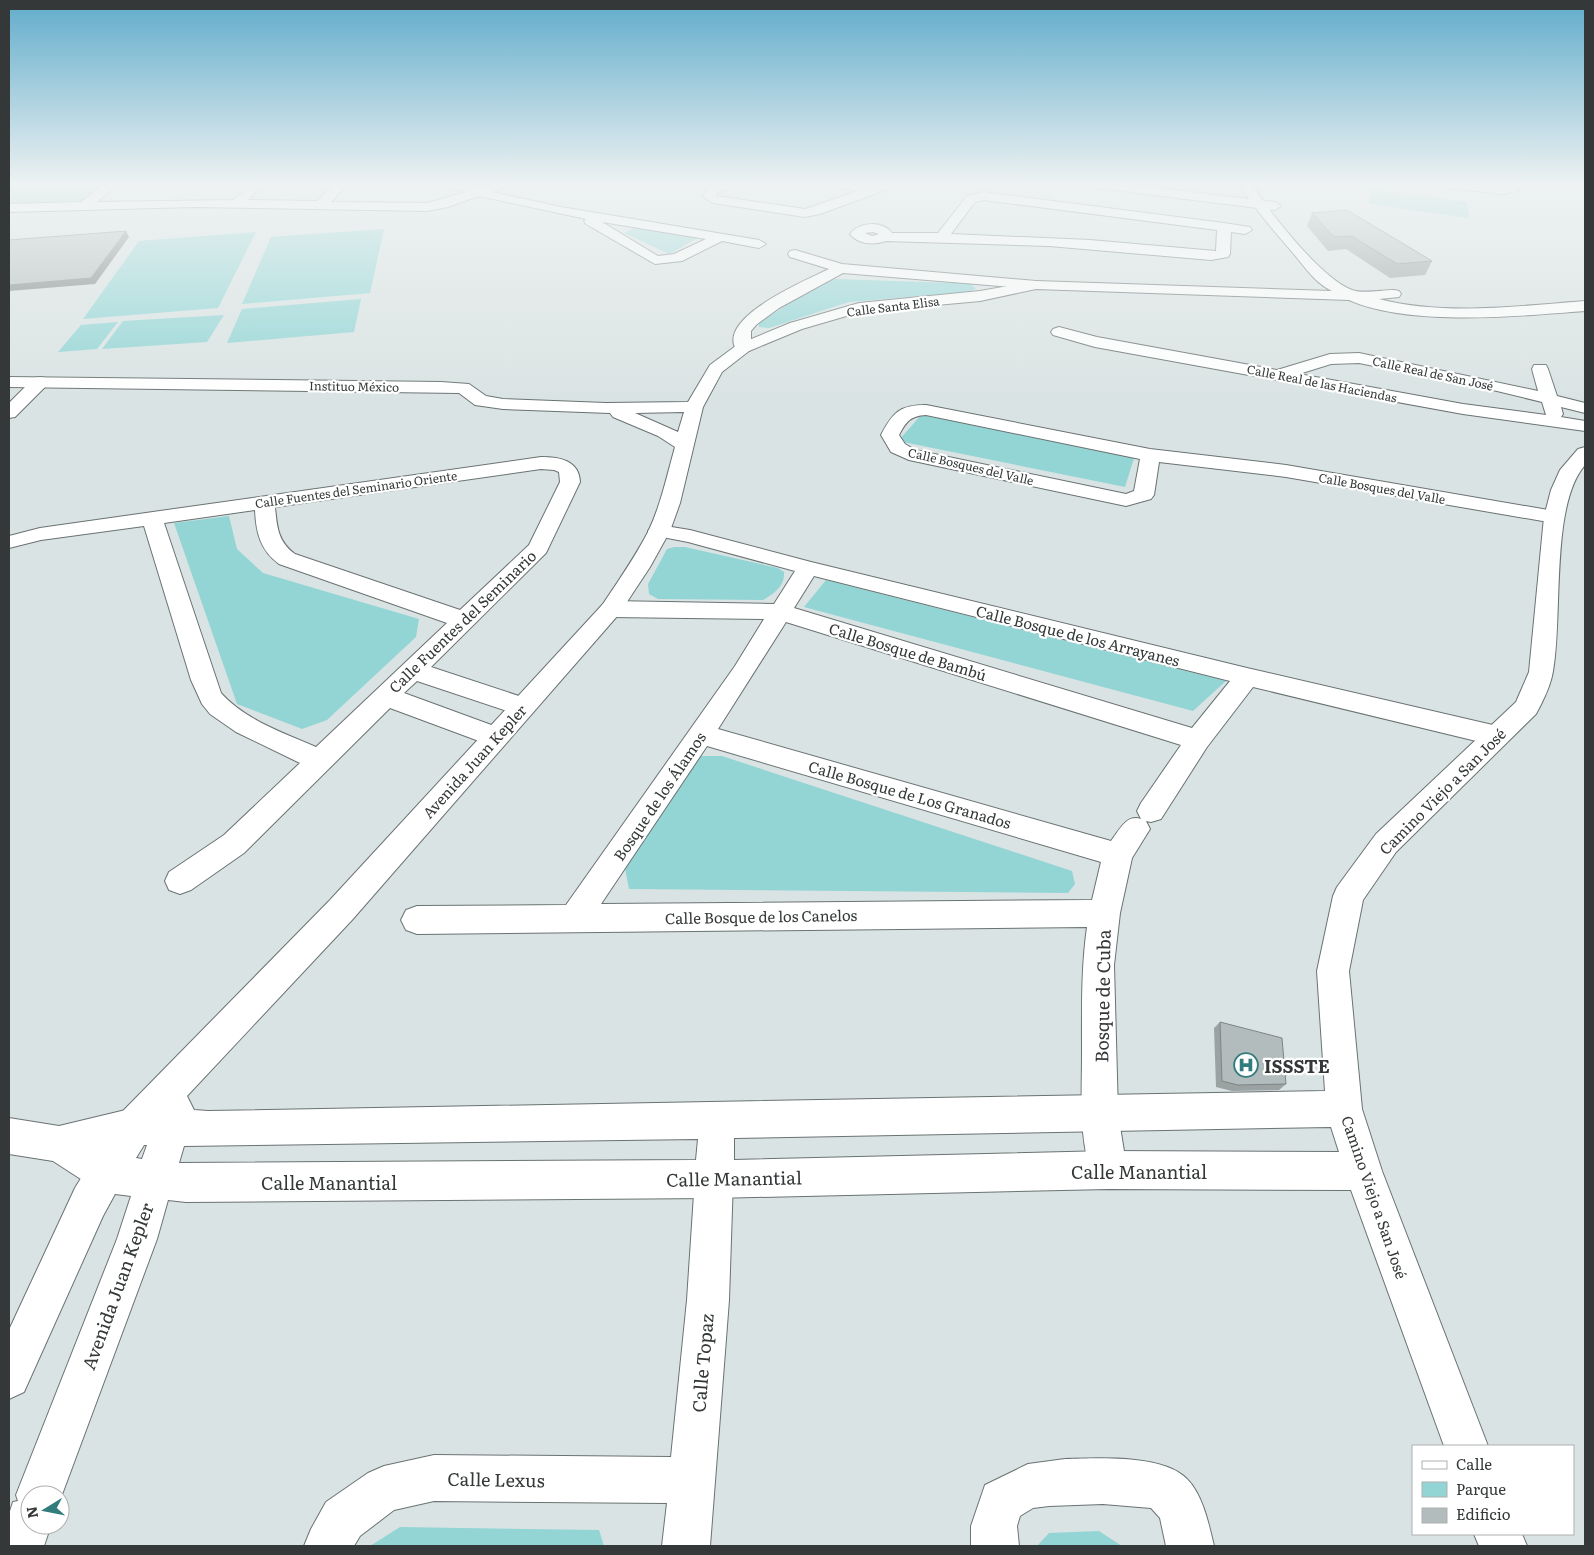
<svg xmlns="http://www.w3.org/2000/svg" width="1594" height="1555" font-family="Literata,serif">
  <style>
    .green { fill: #93d5d5 }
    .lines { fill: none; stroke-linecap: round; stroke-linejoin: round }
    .street-casing { stroke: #6a7272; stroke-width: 2 }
    .secondary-casing { stroke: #6a7272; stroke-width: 2 }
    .street { fill: #fff; fill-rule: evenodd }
    .secondary { fill: #fff; fill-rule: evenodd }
    .wall { fill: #9aa2a2 }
    .shaded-wall { fill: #7d8484 }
    .building { fill: #b3bcbc; stroke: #7d8484 }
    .labels { text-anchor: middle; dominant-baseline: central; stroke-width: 4.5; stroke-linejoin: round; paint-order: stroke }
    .far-street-label { font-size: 12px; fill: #343838; stroke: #fff }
    .street-label { font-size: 15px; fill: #343838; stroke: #fff }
    .near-street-label { font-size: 18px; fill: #343838; stroke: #fff }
    .near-poi-label { font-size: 18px; font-weight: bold; fill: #343838; stroke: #fff; text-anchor: start }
  </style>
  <rect width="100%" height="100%" fill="#dae3e3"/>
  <path class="green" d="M9,182h101l-24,19 -77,3z
    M1370,189l97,13 2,16 -100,-14z
    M636,227l62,11 -29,16 -45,-21z
    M384,229l-14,64 -128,11 29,-67z
    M256,232l-38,76 -135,11 56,-78z
    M836,279l119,4 16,1 5,5 -9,3 -118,10 -80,26 -10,-1v-4l63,-41z
    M361,299l-7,33 -127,11 15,-34z
    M224,315l-17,27 -105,7 21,-28z
    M118,322l-21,27 -39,3 23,-27z
    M922,414l213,41 -10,32 -227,-46z
    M229,516l8,33 26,24 156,46 -3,18 -89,83 -25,9 -65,-25 -63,-181z
    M674,547h11l93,21 6,4c1,14 -10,22 -21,28l-105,-1 -9,-5 -1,-10 19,-35z
    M826,580l400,101 -33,30 -389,-104z
    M699,756h23l350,115 3,13 -7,9 -439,-4 -5,-26z
    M400,1527l199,3 5,16h-234z
    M1099,1531l23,15h-85l12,-13z"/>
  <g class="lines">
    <g class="street-casing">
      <path id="street" d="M107,182h14l-24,20 137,-2 19,-18h13l-18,18 69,1 19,-19h13l-18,20 96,1 39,-11 -25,-7 -2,-3h19l21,6 18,-6h18l-2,3 -21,7 69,15 198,33 7,4 -7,4 -37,-7 -40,20 -27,3 -69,-40 -2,-3 2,-2 -107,-23 -31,11 -21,4 -233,-4 -185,5v-8l72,-2zM602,222l104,17 -32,15 -16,2z
        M723,182h16l-2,3 -21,8v3l89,13 53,-18 -36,-6 -2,-3h26l25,4 13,-4h17l-2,3 -79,29 -15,3 -92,-14 -10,-6 4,-9z
        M1075,182h35l165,20 6,4 -6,4 -194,-24z
        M1425,182h38l40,4h4l-2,-4h12l3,6 -2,3 -15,3 -72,-8z
        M984,192l240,31 26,4 2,3 -7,4 -14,-2 -1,22 -2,3 -17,3 -162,-14 -163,-5c-12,4 -27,4 -36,-7 10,-13 33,-13 42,-1h46l29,-37zM984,200l233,30 -1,21 -126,-11 -139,-6 24,-32zM873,232l6,2 -7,2 -7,-3z
        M795,250l47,14 194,17 5,1 2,3 -2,3 -5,1 -193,-16 -64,35 -23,17 -5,6v17l-2,3h-12c-23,-33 70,-71 92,-82l-39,-12 -2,-3 2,-3z
        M1059,327l38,10 180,33 53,-16 29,-1 179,38 -6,-22 2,-4h12l2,4 9,27 28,7v10l-24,-6 2,7 -2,3 24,4v10l-122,-17 -368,-67 -42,-12 -2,-3 2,-3zM1359,363l138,28 45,11 4,13 -83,-11 -164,-30 32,-10z
        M40,377l6,1 3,4 -3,4 -31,31 -6,1v-15l25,-25z
        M926,405l224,44 136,16 268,46 7,2 3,4 -3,4 -7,2 -268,-46 -127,-15 -5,33 -3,4 -25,7 -217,-46 -18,-8 -10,-17c12,-23 19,-30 45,-30zM926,415l214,44 -6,32 -8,3 -211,-44 -10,-6 -6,-9c7,-13 11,-19 27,-20z
        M541,457c18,0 38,3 39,25l-34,71 -115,114 100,33 4,7 -4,7 -9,2 -105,-35 -13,12 101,37 4,7 -4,7 -9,3 -9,-3 -97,-36 -146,145 -53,37 -11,4 -11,-4 -4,-9 4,-9 55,-37 76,-72 -64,-31 -26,-18 -8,-10 -11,-24 -47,-154 -103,14 -32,8v-12l31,-8zM541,469l13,1 5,2 1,10 -31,63 -69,65 -165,-56c-17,-12 -18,-27 -20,-47zM255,510c1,22 5,40 24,54l168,59 -131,124c-32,-14 -71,-27 -95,-54l-57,-170z
        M659,525l31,5 121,32 436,106 250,58 9,3 4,7 -4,7 -9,3 -244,-59 -46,60 -46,72 -10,3 -5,-1 4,8 -18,29 -12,55 -6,52 4,149 9,56 -6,13 -13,6 -13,-6c-17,-39 -13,-87 -13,-129 0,-43 -1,-85 5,-127l-670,7 -11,-4 -5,-10 5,-10 11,-4 149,-1 169,-239 29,-47 -153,-2 -8,-3 -4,-5 4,-5 8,-3 163,3 21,-33 -107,-29 -36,-7 -4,-4 4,-4zM814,576l416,105 -38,47 -398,-120zM786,622l395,123 -40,58 -4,8 4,8c-15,-5 -22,12 -30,22l-393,-112zM707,746l394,116 -9,38 -491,4z
        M134,1108l13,5 5,13 -5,13 -42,12 14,10 6,13 -6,13 -13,6 -13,-6 -40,-26 -44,-7v-36l50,8z
        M714,1160l13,6 6,13 -4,121 -19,246h-48l5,-43 -233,-2 -40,9 -34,26 -6,10h-50l7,-17 15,-27 42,-29 16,-7 50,-11 237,2 16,-157 8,-121 6,-13z
        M1065,1459c31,-1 99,-5 122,20 16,16 22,46 27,67h-48l-6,-28 -9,-10 -48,-4 -54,2 -16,2 -13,8 -3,10 2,20h-48v-20l14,-41 43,-21z"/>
    </g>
    <g class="secondary-casing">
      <path id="secondary" d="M1238,182h12c19,29 70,96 102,108 11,4 30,0 42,0l5,1 2,3 -2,3 -20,2c66,17 139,7 206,2v10c-65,5 -175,16 -236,-11l-313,-11 -56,12 -120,11 -58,17 -53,22 -27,21 -19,35 -23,96 -10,28 -20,36 -31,47 -267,306 -165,176 7,14 14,1 1117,-20 -8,-120 16,-75 4,-9 39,-53 140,-132 13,-30 15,-155 7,-27 9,-20 18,-21 7,-2v18c-35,40 -22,152 -32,206 -2,14 -10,30 -17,43l-140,138 -33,48 -14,71 13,138 20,62 106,275h-44l-93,-256 -243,-1 -394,9 -528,4 -18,-2 -11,39 -97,261v-5h-30v30h21l-7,21h-35v-32l4,-12 5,-1 -2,-6 101,-256 14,-43 -16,-2 -12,22 -79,176 -15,7v-69l66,-142 46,-75 209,-213 273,-296c16,-24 32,-47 45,-72 13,-27 19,-57 27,-85l-17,-11 -45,-19 -3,-4 -107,-4 -28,-4 -16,-12 -450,-6v-10l432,5 28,2 17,12 17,3 103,4 82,-1 22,-37 27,-20 53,-22 69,-20 121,-12 56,-10 296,10c-17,-8 -27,-24 -39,-38 -20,-23 -39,-45 -55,-71zM684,412l-6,20 -43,-19zM1331,1127l8,25 -231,-1 -374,9v-22zM698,1139l-2,21 -517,3 5,-17zM144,1145h3l-5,14 -6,-1z
        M1474,1534h48l5,12h-48z"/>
    </g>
    <use href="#street" class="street"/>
    <use href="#secondary" class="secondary"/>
  </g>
  <path class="wall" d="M1312,213l120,48 -7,14 -35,3 -44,-29 -18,2 -21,-25z
    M1220,1022l66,62 -7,6 -47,1 -16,-4 -2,-59z"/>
  <path class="shaded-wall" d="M126,231l3,6 -34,47 -86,7v-6z"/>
  <path class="building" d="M1347,210l85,51 -35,3 -45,-28 -18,1 -22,-24z
    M126,231l-35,47 -82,7v-45z
    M1220,1022l62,16 4,46 -48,1 -16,-4z"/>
  <linearGradient id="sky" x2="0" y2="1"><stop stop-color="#61accb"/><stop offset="0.46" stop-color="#eef2f2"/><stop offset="1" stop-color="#eef2f2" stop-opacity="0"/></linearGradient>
  <rect width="1594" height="400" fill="url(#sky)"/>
  <defs>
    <g id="hospital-ring" transform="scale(1.25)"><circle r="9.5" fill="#fff" stroke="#337c7d" stroke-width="1.5"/><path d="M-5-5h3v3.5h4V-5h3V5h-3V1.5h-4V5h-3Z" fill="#337c7d"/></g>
  </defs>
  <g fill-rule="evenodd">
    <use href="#hospital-ring" x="1246" y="1065"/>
  </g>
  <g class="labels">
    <g class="far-street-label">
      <text transform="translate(893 306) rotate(-7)">Calle Santa Elisa</text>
      <text transform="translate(1433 373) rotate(12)">Calle Real de San José</text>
      <text transform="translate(1322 383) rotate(11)">Calle Real de las Haciendas</text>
      <text transform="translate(354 386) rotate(1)">Instituo México</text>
      <text transform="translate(971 466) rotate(13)">Calle Bosques del Valle</text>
      <text transform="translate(1382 488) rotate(10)">Calle Bosques del Valle</text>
      <text transform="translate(356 489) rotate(-8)">Calle Fuentes del Seminario Oriente</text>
    </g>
    <g class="street-label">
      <text transform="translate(462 621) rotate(-44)">Calle Fuentes del Seminario</text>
      <text transform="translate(1078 635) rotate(14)">Calle Bosque de los Arrayanes</text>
      <text transform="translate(908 651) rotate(17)">Calle Bosque de Bambú</text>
      <text transform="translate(474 761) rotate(-48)">Avenida Juan Kepler</text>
      <text transform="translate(1442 791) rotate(-45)">Camino Viejo a San José</text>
      <text transform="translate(910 794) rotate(16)">Calle Bosque de Los Granados</text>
      <text transform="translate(659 796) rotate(-56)">Bosque de los Álamos</text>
      <text transform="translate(761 916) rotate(-1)">Calle Bosque de los Canelos</text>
      <text transform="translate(1375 1197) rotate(71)">Camino Viejo a San José</text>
    </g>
    <g class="near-street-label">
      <text transform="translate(1102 996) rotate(-89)">Bosque de Cuba</text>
      <text x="1139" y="1171">Calle Manantial</text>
      <text transform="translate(734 1178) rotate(-1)">Calle Manantial</text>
      <text x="329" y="1182">Calle Manantial</text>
      <text transform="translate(117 1286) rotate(-70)">Avenida Juan Kepler</text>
      <text transform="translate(702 1363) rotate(-85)">Calle Topaz</text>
      <text transform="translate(496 1479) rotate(1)">Calle Lexus</text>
    </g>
    <g class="near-poi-label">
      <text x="1264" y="1065">ISSSTE</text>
    </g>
  </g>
  <rect width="1594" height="1555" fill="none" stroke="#343838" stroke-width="20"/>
  <rect x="1412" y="1445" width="162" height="90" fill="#ffffff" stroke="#aeafaf"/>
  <rect x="1422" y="1461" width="25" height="8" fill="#ffffff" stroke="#aeafaf"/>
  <text x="1456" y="1470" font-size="15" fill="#343838">Calle</text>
  <rect x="1422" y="1482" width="25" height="15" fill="#93d5d5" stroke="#aeafaf"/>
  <text x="1456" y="1495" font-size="15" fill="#343838">Parque</text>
  <rect x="1422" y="1508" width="25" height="15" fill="#b3bcbc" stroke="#aeafaf"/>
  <text x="1456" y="1520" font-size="15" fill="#343838">Edificio</text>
  <g transform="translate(45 1510) rotate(260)"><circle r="24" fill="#ffffff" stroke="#aeafaf"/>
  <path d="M0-4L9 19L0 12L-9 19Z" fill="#337c7d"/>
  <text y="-8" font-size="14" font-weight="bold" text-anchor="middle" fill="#343838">N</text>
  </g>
</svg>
